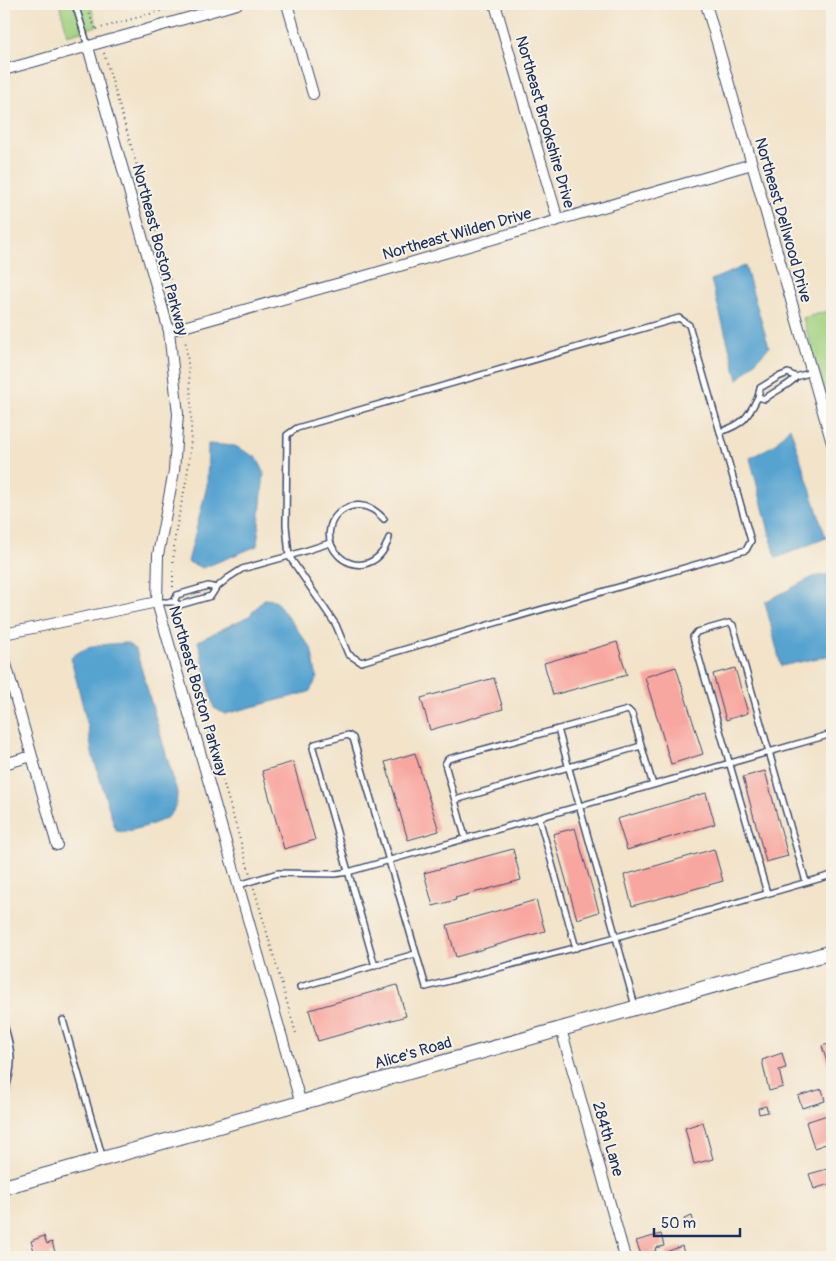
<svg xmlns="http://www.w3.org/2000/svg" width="836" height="1261" font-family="Pangolin,sans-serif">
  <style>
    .green { fill: #a1d180; stroke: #5e806f }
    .water { fill: #57a3d0; stroke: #396997 }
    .building { fill: #f8a7a0 }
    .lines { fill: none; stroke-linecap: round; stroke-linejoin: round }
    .lane-casing { stroke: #3b4a6e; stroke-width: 8 }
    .street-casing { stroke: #3b4a6e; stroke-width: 12 }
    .secondary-casing { stroke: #3b4a6e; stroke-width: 16 }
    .path { stroke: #3b4a6e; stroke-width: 2; stroke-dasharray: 1 4; stroke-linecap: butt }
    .lane { stroke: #fff; stroke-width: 5 }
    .street { stroke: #fff; stroke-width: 10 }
    .secondary { stroke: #fff; stroke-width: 14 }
    .labels { text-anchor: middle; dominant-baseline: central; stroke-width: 4; stroke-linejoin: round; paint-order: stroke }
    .street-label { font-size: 16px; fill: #1b2f5e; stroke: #f7f3e8 }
  </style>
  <rect width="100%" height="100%" fill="#f7f3e8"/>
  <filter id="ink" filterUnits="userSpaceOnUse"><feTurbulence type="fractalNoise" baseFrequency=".02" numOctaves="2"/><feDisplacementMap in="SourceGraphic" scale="10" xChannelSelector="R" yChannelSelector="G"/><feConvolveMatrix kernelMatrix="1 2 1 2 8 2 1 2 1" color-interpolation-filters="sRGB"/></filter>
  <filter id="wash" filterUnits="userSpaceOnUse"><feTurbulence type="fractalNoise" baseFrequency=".0096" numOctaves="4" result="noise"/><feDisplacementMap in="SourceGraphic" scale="20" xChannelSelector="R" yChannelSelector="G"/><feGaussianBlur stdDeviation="1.12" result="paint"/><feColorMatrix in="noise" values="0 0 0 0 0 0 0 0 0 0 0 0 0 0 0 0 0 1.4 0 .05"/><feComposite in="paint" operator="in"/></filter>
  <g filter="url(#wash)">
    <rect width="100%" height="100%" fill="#f2e3c9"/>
    <path class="green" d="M59,4h31l7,22 -29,9z
      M832,310v109l-29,-101z"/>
    <path class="water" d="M745,266l24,81 -31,33 -27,-100z
      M790,427l36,111 -50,20 -26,-100 24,-13z
      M208,444l27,2 22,12 7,14 -7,74 -54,22 -15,-6 19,-76z
      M830,574l2,7v74l-51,11 -16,-64 48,-25z
      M264,599l11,1 36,48 6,31 -8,13 -84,22 -11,-6 -16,-67 51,-25z
      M127,643l9,7 41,142c0,8 -1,17 -7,23 -8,8 -36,15 -47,17l-6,-1 -2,-3 -23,-75 -4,-26 -17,-69c15,-14 37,-14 56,-15z"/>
    <g id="blocks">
      <path class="building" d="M617,642l10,33 -74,20 -9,-32z
        M676,667l27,87 -32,10 -26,-87z
        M735,668l13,45 -22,7 -13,-46z
        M494,678l9,31 -73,21 -9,-32z
        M415,753l24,78 -31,9 -23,-78z
        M293,762l22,78 -31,9 -22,-78z
        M765,771l23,85 -22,6 -23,-85z
        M706,793l9,31 -88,26 -10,-31z
        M575,828l24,84 -22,7 -24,-85z
        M513,849l8,31 -66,18 1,2 -23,6 -9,-33z
        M714,849l9,32 -91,25 -8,-31z
        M536,900l9,31 -89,26 -9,-32z
        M397,985l9,31 -88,25 -9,-31z
        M832,1043v36l-10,-33z
        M782,1053l4,15 -7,2 4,17 -14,4 -7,-31z
        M822,1089l3,12 -23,7 -4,-12z
        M766,1106l2,6 -9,2 -1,-6z
        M827,1115l5,17v10l-18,6 -8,-26z
        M703,1122l10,37 -19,5 -9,-36z
        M831,1168l1,15 -18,6 -5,-15z
        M692,1216l3,11 -8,3 -3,-11z
        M661,1234l3,12 -9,2 1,3 -6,1 2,5h-10l-6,-16z
        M44,1236l3,8 5,-2 3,10 -6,2 1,3h-14l-5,-16z
        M682,1246l3,11h-18l-1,-5z"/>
    </g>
  </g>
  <g filter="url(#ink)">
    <use href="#blocks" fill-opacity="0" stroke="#3b4a6e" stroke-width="1"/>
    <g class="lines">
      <g class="lane-casing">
        <path id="lane" d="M75,4l13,42
          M788,373l8,4c-8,10 -21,13 -31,22l-7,-2 2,-9 18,-11z
          M796,377l16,-5
          M384,519c-32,-36 -74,8 -45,37 6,6 16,10 25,8 14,-3 21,-13 25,-26
          M330,543l-41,13 47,69 12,29 13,8 385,-112 5,-9 -31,-109
          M208,586l8,2 -5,8 -31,9 -6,-3 3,-7z
          M216,588l12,-10 14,-9 47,-13 -3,-31 1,-90 10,-7 382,-110 10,7 31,107c23,-8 27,-13 38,-35
          M157,602h17
          M558,729l77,277
          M455,800l186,-54
          M539,818l37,130
          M465,837l-20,-73 3,-5 180,-49 4,4 21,71
          M239,885l39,-12 57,1 13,-2 484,-138
          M767,893l-74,-256 4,-5 32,-9 4,2 73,257
          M375,966l-62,-218 2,-4 33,-9 5,3 73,249 190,-50 216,-62
          M300,987l115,-33
          M63,1020l40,139
          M4,1024c9,30 10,41 0,71"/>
      </g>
      <g class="street-casing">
        <path id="street" d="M287,4l26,90
          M495,4l63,216
          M706,4l126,439
          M88,47l81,284 9,83 -4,57 -16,84 -1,47 144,502
          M4,70l233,-66
          M169,331l196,-55 387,-112
          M4,634l153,-32
          M4,657l53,188
          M4,764l28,-8
          M561,1029l64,228"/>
      </g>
      <g class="secondary-casing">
        <path id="secondary" d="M4,1187l828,-235"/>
      </g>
      <path class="path" d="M87,4l4,15 6,12
        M97,29l88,-25
        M104,53l77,264
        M826,385l6,-1
        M173,587c0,-17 0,-33 2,-50 3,-23 10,-45 13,-68 6,-44 3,-87 -3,-130
        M175,612l16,59 59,203
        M254,888l43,149"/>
      <use href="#lane" class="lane"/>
      <use href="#street" class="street"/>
      <use href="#secondary" class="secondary"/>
    </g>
  </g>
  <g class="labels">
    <g class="street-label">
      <text transform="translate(545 122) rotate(74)">Northeast Brookshire Drive</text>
      <text transform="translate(783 220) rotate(74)">Northeast Dellwood Drive</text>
      <text transform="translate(457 234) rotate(-16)">Northeast Wilden Drive</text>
      <text transform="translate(160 250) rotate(75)">Northeast Boston Parkway</text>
      <text transform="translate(198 691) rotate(74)">Northeast Boston Parkway</text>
      <text transform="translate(413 1053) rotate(-16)">Alice's Road</text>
      <text transform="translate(608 1139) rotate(74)">284th Lane</text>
    </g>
  </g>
  <rect width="836" height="1261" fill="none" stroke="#f7f3e8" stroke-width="20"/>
  <path d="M654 1228v8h86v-8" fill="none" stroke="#1b2f5e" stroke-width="2.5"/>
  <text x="661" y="1228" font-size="15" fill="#1b2f5e" stroke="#f7f3e8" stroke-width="4" paint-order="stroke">50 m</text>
</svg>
